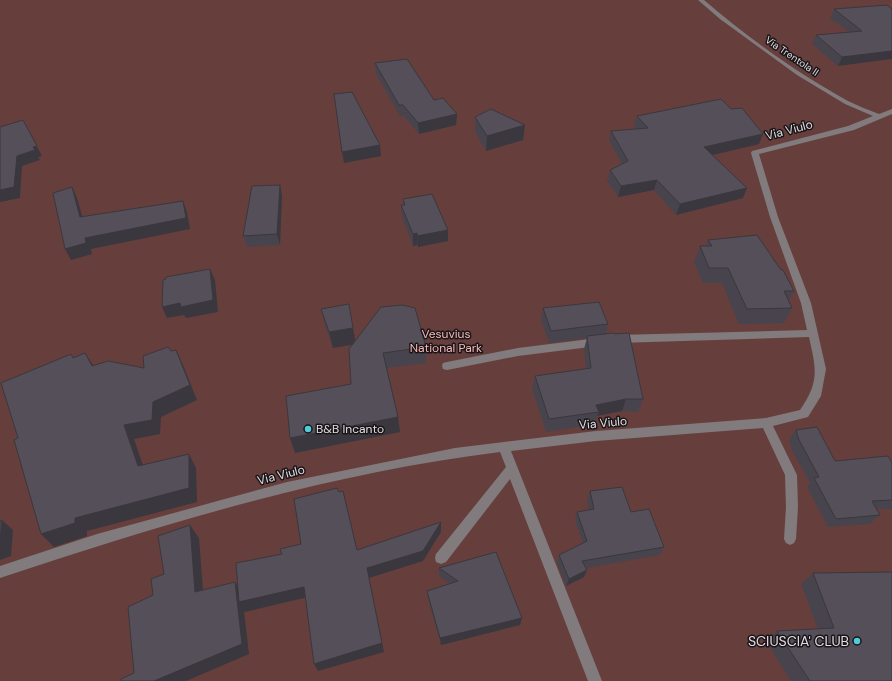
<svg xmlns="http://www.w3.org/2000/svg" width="892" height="681" font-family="'DM Sans',sans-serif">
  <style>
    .green { fill: #663f3d }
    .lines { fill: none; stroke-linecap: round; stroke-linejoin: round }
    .minor { fill: #817b7d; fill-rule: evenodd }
    .wall { fill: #48444d }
    .shaded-wall { fill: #3b373e }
    .building { fill: #544f59; stroke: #3b373e }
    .poi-dot { fill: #52cbd9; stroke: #191518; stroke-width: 1.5 }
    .labels { text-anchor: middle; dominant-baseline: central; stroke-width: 3; stroke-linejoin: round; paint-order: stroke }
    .far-street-label { font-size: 10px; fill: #e2dce1; stroke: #191518 }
    .street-label { font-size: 12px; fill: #e2dce1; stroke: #191518 }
    .park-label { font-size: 12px; fill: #f6b9b5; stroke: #191518 }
    .poi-label { font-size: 12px; fill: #e2dce1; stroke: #191518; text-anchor: start }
    .near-poi-label { font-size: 14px; fill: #e2dce1; stroke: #191518; text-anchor: end }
  </style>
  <rect width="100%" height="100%" fill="#342b32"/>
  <path class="green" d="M0,0h892v681h-892z"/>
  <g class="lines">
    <path class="minor" d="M698,0h6c44,38 93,73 144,101 10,5 21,9 31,13l13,-5v5l-38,16 -95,24 19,63 33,86 15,66 -5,27 -13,21 -35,9 24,49 1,32 -2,32 -2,4 -4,2 -4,-2 -2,-4 2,-32 -1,-32 -22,-47 -167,13 -85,10 91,230h-14l-78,-202 -64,83 -5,2 -5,-2 -1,-4 1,-4 70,-87 -6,-15c-171,21 -337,72 -500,126v-12l97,-32 190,-52 168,-34 141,-17 170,-13 34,-8c20,-29 16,-41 9,-73l-191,6 -4,-1 -1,-3 1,-3 4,-1 189,-5 -6,-27 -31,-86 -19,-64 1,-2 96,-25 25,-10 -28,-12 -48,-29 -77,-56z
      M598,338l4,1 1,3 -1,3 -4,1 -80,10 -71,14 -4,-1 -1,-3 1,-3 4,-1 71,-14z"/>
  </g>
  <path class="wall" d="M887,5l-49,61 -26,-22 4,-9 33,-3 -19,-14 4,-9z
    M375,63l82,51 -1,11 -37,9 -15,-18h-4l-24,-42z
    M731,109l32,25 -4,10 -47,11 31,43 -67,17 -22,-25 -36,7 -11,-16 3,-11 12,-6 -13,-23 2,-10 25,-2 -2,-3 3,-10z
    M475,117l50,8 -2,15 -37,11 -11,-20z
    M280,185l2,11 -2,49 -33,2 -4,-11z
    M403,199l45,42 -30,6 -1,-2 -4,1 -11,-29 -1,-12h2z
    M708,240l86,51 -5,9 3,8 -8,15 -45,1 -17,-41h-19l-9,-21 6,-16h6z
    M543,308l65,16 -2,10 37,65 -5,13 -16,-1 -25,5 -2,8 -49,8 -14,-43 3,-13 51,-7 -2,-20 3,-11 -38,5 -8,-23z
    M321,309l34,32 71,6v16l-39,5 11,49 2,15 -105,21 -5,-15 61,-54 2,-40 -20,4 -8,-23z
    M796,430l39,31 57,2v46h-15l3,6 -10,9 -42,3 -21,-40 3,-4 -18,-33 -3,-11z
    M590,491l41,21 33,35 -4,8 -74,13 1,2 -3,7 -18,9 -9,-23 2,-8 24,-11 -8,-24 2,-8 12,-2 -2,-11z
    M439,568l81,57 -79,20 -13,-46 -1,-8 23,-7 -11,-8z
    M813,573l79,108h-101l-25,-40 11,-10 41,-2 -17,-45z"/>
  <path class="shaded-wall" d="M892,51v8l-54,7 4,-9z
    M457,114l-1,11 -37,9 -1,-11z
    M23,120l19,36 -4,1 2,3 -18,6 -2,32 -20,4v-12l17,-34z
    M525,125l-2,15 -37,11 1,-15z
    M763,134l-4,10 -59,14 4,-11z
    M380,145l1,11 -37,7 -2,-11z
    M657,180l-3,10 -36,7 3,-11z
    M280,185l2,11 -2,49 -3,-11z
    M72,187l5,11 9,31 -6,-12z
    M747,188l-4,10 -67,17 4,-11z
    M183,201l4,11 3,17 -99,20 1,5 -21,6 -6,-11 20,-11z
    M448,230v11l-30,6 -1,-11z
    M417,233v12l-4,1v-12z
    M210,269l5,11 3,32 -32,6 -2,-3 -17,3 -5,-11z
    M353,328l3,16 -23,4 -4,-16z
    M176,350l7,15 14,35 -36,17 -1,17 -26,5 14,41 -10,-14 -14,-41 29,-23z
    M85,353l10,15 -3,-2z
    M626,399l-4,12 -25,5 2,-4 -3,-7z
    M398,417l2,15 -105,21 -5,-15z
    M189,454l7,14 1,34 -110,29v5l-33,11 -13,-13 34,-16z
    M2,520l11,10 -2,26 -11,4v-16z
    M441,522v10l-18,29 -54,17 15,74 -66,19 -4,-7 53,-96z
    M190,525l9,13 5,65 -9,-11z
    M587,570l-3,7 -18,9 3,-7z
    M235,582l7,12 62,-7 4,10 -63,15 -1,-1 5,43 -63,27h-32z
    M522,618l-2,7 -79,20 -1,-7z"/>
  <path class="building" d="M887,5l5,4v42l-50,6 -26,-22 46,-4 -28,-22z
    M407,59l27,41 9,-2 14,16 -39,9 -15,-18h-4l-24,-42z
    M352,92l28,53 -38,7 -8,-58z
    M721,99l10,10 11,-1 21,26 -59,13 43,41 -67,16 -23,-24 -36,6 -11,-16 18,-9 -17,-30 37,-3 -11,-12z
    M491,109l34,16 -38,11 -12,-19z
    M23,120l14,26 -4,1 2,3 -18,6 -3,31 -14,3v-63z
    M280,185l-3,49 -34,2 9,-50z
    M72,187l8,30 103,-16 3,17 -101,20 1,5 -21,6 -12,-56z
    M432,194l16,36 -31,6v-3l-4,1 -12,-29h4l-2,-6z
    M757,235l24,35h2l11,21h-10l8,17 -45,1 -19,-41h-19l-9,-22h12l-4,-6z
    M210,269l3,31 -32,7 -1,-4 -18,4 1,-27 3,-1v-2z
    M599,302l9,22 -57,7 -8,-23z
    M349,304l4,24 -24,4 -8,-23z
    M402,305l13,3 11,39 -43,6 15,64 -108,21 -4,-42 65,-12 -2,-35 32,-42z
    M613,333l1,1 15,-1 14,66h-17l-30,6 3,7 -50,7 -14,-43 56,-8 -4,-32z
    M168,347l3,4 5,-1 14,35 -37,17 -1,18 -28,5 14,41 51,-12v34l-114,30v5l-34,11 -27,-94 4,-2 -17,-55 70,-29 2,4 12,-5 7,13 16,-5 36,7 -1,-12z
    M817,427l18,34 53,-5 4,7v37l-20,1 8,14 -44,4 -22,-41 5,-1 -20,-37 -3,-10z
    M622,487l9,25 18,-3 15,38 -82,14 5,9 -18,9 -10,-24 28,-14 -10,-29 17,-3 -4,-18z
    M337,488l2,4 4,-1 14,59 84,-28 -18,29 -56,17 15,75 -68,21 -10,-77 -65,15 -3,-39 46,-9 -2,-5 21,-5 -7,-45z
    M2,520l-2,24v-23z
    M190,525l5,67 40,-10 7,62 -88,37h-33v-2l13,-6 -6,-66 25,-12 -2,-16 13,-5 -6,-38z
    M496,552l26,66 -82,20 -13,-47 31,-10 -19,-13z
    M892,572v109h-82l-33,-50 57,-3 -21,-55z"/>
  <g class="poi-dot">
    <circle cx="308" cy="429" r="4"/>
    <circle cx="857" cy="641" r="4"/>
  </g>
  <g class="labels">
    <g class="far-street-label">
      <text transform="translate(792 56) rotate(34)">Via Trentola II</text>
    </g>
    <g class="street-label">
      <text transform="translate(789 130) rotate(-15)">Via Viulo</text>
      <text transform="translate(603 423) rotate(-5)">Via Viulo</text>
      <text transform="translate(281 475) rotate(-14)">Via Viulo</text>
    </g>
    <g class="park-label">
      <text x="446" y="334">Vesuvius<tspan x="446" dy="14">National Park</tspan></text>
    </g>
    <g class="poi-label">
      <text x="316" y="429">B&amp;B Incanto</text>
    </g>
    <g class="near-poi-label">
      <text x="849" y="641">SCIUSCIA' CLUB</text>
    </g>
  </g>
</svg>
